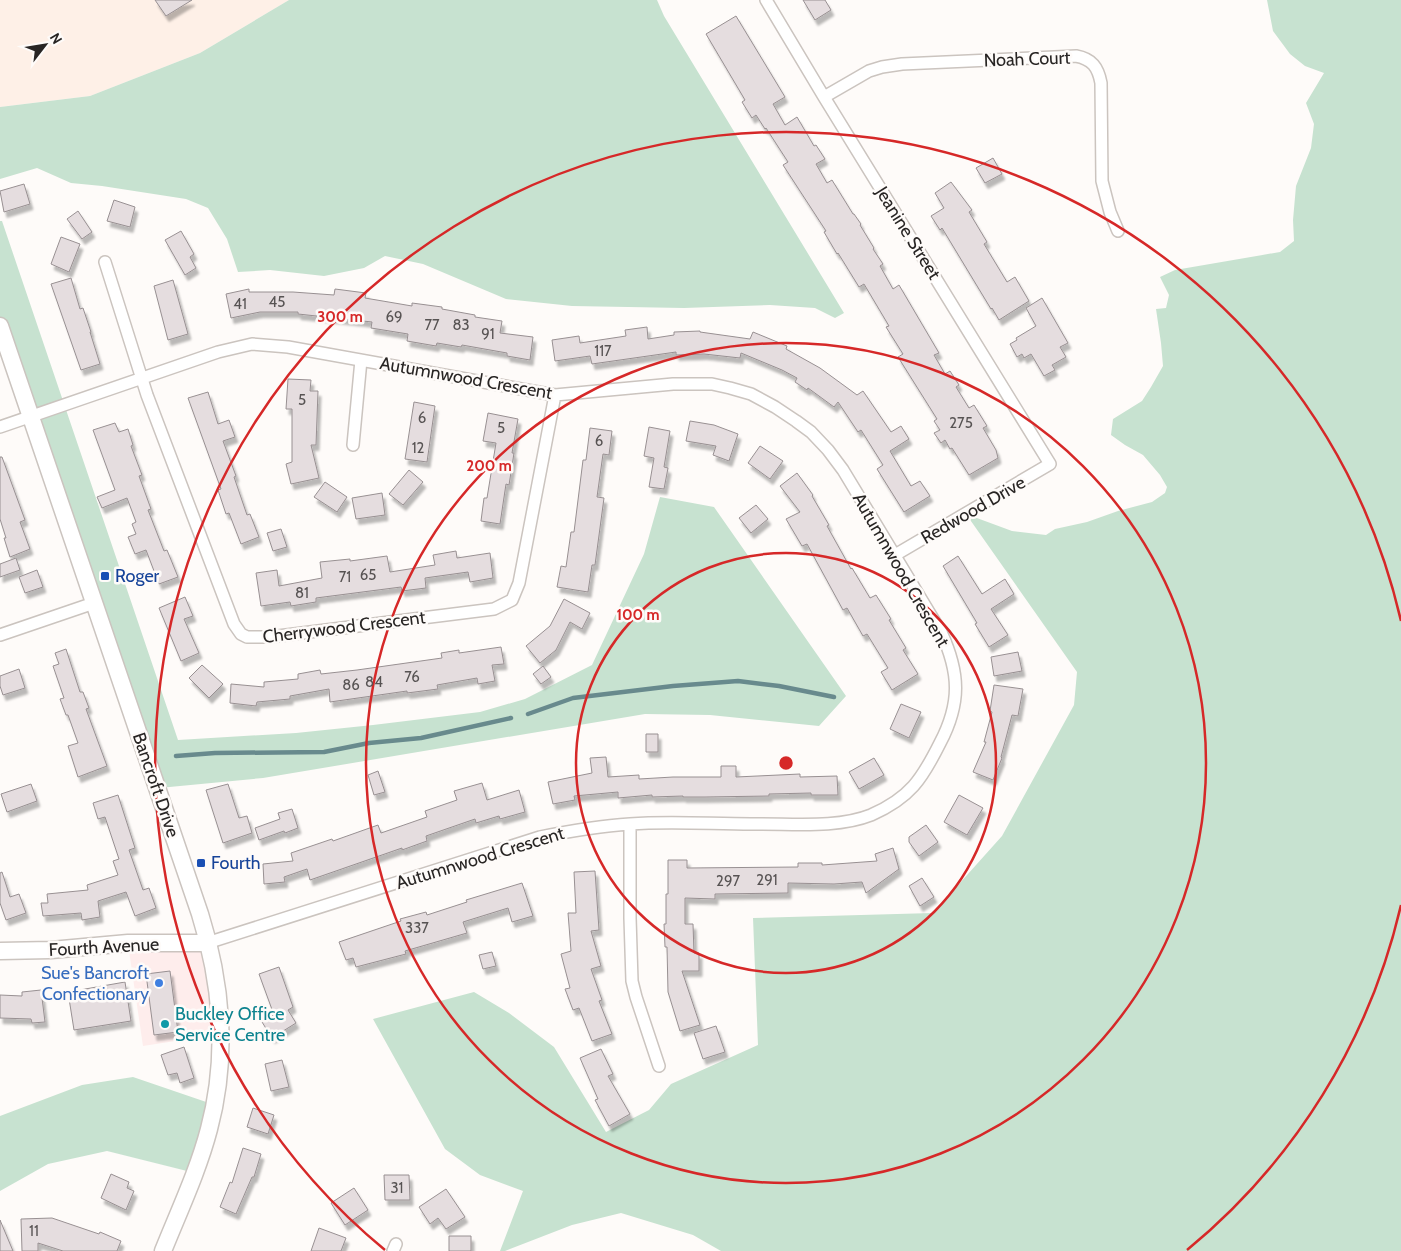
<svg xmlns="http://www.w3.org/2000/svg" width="1401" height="1251" font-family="Cabin,sans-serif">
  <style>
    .commercial { fill: #feedec }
    .built { fill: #fef0e7 }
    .green { fill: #c7e2d0 }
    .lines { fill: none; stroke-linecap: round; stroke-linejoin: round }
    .stream { stroke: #688a8d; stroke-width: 4.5 }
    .building { fill: #e5dddf; stroke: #989092; filter: url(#shadow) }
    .street-casing { stroke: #cbc4bf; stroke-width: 14 }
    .secondary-casing { stroke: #cbc4bf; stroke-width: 19 }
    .street { stroke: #fff; stroke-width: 11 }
    .secondary { stroke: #fff; stroke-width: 16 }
    .ring { fill: none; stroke: #d62828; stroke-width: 2.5 }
    .transit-dot { fill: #1a4fb4; stroke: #fefbf9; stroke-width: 2 }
    .shop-dot { fill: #3f7fe0; stroke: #fefbf9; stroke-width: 2 }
    .culture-dot { fill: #0f9aa8; stroke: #fefbf9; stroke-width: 2 }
    .labels { text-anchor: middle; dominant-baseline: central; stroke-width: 5; stroke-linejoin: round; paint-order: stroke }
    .number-label { font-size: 15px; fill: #575353 }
    .street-label { font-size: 18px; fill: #282524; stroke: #fefbf9 }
    .transit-label { font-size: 18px; fill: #164399; stroke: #fefbf9; text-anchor: start }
    .shop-label { font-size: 18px; fill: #366cbe; stroke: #fefbf9; text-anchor: end }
    .culture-label { font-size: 18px; fill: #0d838f; stroke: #fefbf9; text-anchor: start }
    .centre { fill: #d62828; stroke: #fefbf9; stroke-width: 2.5 }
    .ring-label { font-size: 15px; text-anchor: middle; font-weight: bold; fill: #d62828; stroke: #fefbf9; stroke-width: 5; stroke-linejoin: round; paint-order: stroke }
  </style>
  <defs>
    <filter id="shadow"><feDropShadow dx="3" dy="5.5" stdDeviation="1" flood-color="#0004"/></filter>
  </defs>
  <rect width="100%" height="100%" fill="#fefbf9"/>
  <path class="commercial" d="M128,944h78l15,90 -78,12z"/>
  <path class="built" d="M0,0h289l-89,53 -110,43 -90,11z"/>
  <path class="green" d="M289,0h368l7,16 180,297 -9,5 -20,-10 -45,-3 -86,3 -112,-2 -66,-7 -83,-35 -38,-8 -21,12 -40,8 -54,-6 -32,2 -11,-33 -19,-31 -22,-9 -84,-13 -31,-3 -34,-15 -37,11v-72l90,-11 110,-43z
    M1267,0h134v1251h-680l-28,-16 -72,-22 -49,12 -67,26h-5l23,-60 -43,-16 -35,-26 -72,-130 101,-27 35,21 45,34 52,85 43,-22 22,-26 87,-39 -5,-127 180,-5 69,-77 72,-131 3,-33 -111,-158 46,17 34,4 9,-6 32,-7 31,-11 34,-9 13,-9 2,-6 -7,-12 -17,-20 -18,-10 -14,-10 2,-16 29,-18 9,-14 12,-21 -2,-23 -5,-34 10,-1 3,-13 -9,-18 15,-7 105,-18 14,-11 -1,-21 3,-34 15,-38 3,-24 -8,-21 18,-30 -19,-7 -15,-12 -17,-23z
    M0,221h2l176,519 118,-7 77,-8 107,-13 45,-13 67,-34 52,-111 16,-57 54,10 132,189 -27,30 -109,-11 -65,-1 -382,64 -104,10 -159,-466z
    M133,1077l82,28 -20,68 -88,-22 -59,13 -48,27v-75l82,-31z"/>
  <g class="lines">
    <path class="stream" d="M528,714l45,-16 100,-12 65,-5 41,5 55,11
      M176,756l39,-3 109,-1 45,-9 52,-5 90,-20"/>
  </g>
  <path class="building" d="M155,0h37l-26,16z
    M803,0h22l6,10 -16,10z
    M736,16l49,81 -12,7 12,21 12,-8 17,29 2,-1 9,14 -9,5 11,19 5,-3 21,34h1l7,10 -1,1 14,23 -1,1 10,15 -3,2 13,23 6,-4 40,68 -5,2 11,19 5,-3 9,14 -3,2 13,21 5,-3 13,21 -4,2 13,22 2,8 -29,17 -17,-27 -2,1 -5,-9 -4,3 -7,-10 6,-3 -6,-9 3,-2 -39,-62 5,-3 -17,-27 3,-1 -25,-42 -5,3 -21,-34 -1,1 -13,-22 2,-1 -43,-66 5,-3 -22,-34 -1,1 -9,-14 -4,3 -10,-16 3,-2 -39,-66z
    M993,158l9,16 -17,9 -9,-15z
    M951,182l21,28 -3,2 18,30 -3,2 23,38 8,-5 14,24 -30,19 -7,-12 -1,1 -49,-81 -2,2 -9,-14 13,-8 -9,-15z
    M24,184l6,20 -26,8 -4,-21z
    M114,200l21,7 -5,20 -23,-6z
    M78,211l14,21 -10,7 -15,-20z
    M181,231l13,23 -4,3 6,11 -11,7 -20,-35z
    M61,237l19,7 -11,28 -18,-8z
    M71,278l9,31 3,-1 8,24h-1l10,32 -19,6 -30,-86z
    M173,280l15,54 -20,6 -14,-54z
    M249,289v3h44l41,3 1,-6 31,4 -1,5 47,8v-3l30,4v2l33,6v2l27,4 -2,12 33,4 -3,23 -23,-4v-3l-45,-8 -1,2 -24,-4 -1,3 -29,-5 1,-7 -37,-6 1,-6 -74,-8v-2h-38l-29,6 -5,-24z
    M1042,298l26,45 -8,4 6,10 -14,8 3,5 -11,6 -13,-22 -7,4 -2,-4 -5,3 -7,-13 7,-4 -1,-2 20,-12 -10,-18z
    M647,327l1,12 26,-4v-3l26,-1v1l50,7 3,-7 34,14 -1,3 34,19 37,27 6,-4 28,41 10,-6 8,13 -19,12 21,35 9,-5 10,15 -26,16 -27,-43 6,-4 -22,-35 -3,2 -20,-30 -4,5 -26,-19 -1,2 -12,-8 2,-4 -15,-8 -41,-17 -1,5 -36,-4 -28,1v-3l-84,12 -2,-8 -35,5 -3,-21 27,-4 1,7 46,-7 -1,-6z
    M288,379l23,1 -1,11h8l-2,54h-5l8,33 -28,6 -5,-20 6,-2v-53h-6z
    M208,392l10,32 11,-4 6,17 -12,4 13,35 -2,1 13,38 3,-1 9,23 -18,7 -12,-31 -3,1 -8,-24 3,-1 -33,-91z
    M414,402l21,4 -8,56 -22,-3z
    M488,413l30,6 -6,34h2l-5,32 -3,-1 -6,40 -19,-3 3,-23h3l9,-55 -13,-2z
    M690,421l24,4 24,9 -9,27 -16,-6 3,-9 -30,-5z
    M115,423l4,9 9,-3 5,16 -2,1 11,29 -3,1 12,33 -3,1 16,41 3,-1 11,27 -19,7 -13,-34 -11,4 -7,-17 8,-3 -4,-10 4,-2 -9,-24 -25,10 -5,-11 18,-7 -22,-60z
    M649,427l21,4 -6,36 4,1 -4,21 -15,-2 5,-29 -10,-2z
    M590,428l22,3 -3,24 -6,-1 -6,43 7,1 -9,67h-3l-4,27 -31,-5 4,-21 5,1 5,-35h3l9,-72h3z
    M760,446l23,15 -13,18 -22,-16z
    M0,457h2l23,63 -5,2 10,27 -20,8 -6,-19h2l-6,-19z
    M409,470l14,12 -20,23 -14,-11z
    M797,473l16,22 -1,1 17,29 -2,1 24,43 1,-1 18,30 6,-3 15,24 -2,1 17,28 -3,2 15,24 -26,16 -11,-18 7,-4 -21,-34 -4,2 -16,-28 -4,2 -36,-66 -5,2 -16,-27 14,-7 -20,-26z
    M325,482l22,15 -10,15 -23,-15z
    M382,493l3,22 -29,4 -4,-21z
    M756,505l12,14 -17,14 -12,-15z
    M281,529l6,18 -14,4 -6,-18z
    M456,551l1,7 33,-5 3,25 -23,4 -2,-10 -43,6 1,10 -24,3 -1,-4 -85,11v4l-25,4 -1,-4 -29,4 -5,-33 21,-3 2,16 43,-8 -2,-16 30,-3v2l37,-5 3,16 45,-7 -2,-10z
    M958,556l24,38 23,-15 9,15 -23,15 17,26 -19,12 -14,-23 2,-1 -34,-57z
    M16,558l4,12 -20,7v-13z
    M37,570l6,17 -18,6 -6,-16z
    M185,597l8,19 -9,3 15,34 -18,8 -22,-53z
    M564,599l26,14 -8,16 -12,-7 -14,28 -16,13 -14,-17 24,-20z
    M501,647l3,17 -12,1 3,16 -17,3 -1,-6 -40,7 1,4 -31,4v-2l-77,11 -1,-13 -39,7v3l-33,3 -1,4 -26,-3 1,-19 33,3v-5l34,-3v-5l22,-4 1,4 36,-4 85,-12 -1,-5 18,-3v3z
    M66,649l14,43h3l6,16 -3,1 21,57 -29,11 -10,-31 10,-3 -10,-28h-2l-6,-16 4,-1 -11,-32 6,-2 -4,-11z
    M1018,652l4,19 -28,5 -3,-19z
    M202,665l21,19 -14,14 -20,-20z
    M543,666l8,11 -10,7 -8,-10z
    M19,669l6,19 -22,7 -3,-9v-10z
    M994,685l29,4 -5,27 -6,-1 -11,42 1,1 -9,22 -20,-8 13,-30h-2l8,-30 -2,-1z
    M901,704l20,8 -12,26 -19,-9z
    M646,734h12v18h-12z
    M606,757l2,20 31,-2v4l34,-2h48v-11h15v11l64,-3v3l37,-1 1,19h-27v-2l-42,1v2l-64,1h-22v-1l-31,1v-2l-34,3v-6l-44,4 1,4 -22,4 -5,-22 44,-9 -2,-15z
    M874,758l10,17 -25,14 -10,-17z
    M378,771l7,21 -11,3 -6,-20z
    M482,783l5,17 32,-10 6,22 -25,7 -1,-3 -23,7 -1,-4 -49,17 1,5 -25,9v-2l-92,32 -3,-11 -23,8 1,5 -21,2 -1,-20 30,-3 -2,-8 41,-14 1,2 45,-16 3,8 46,-16 -2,-6 32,-11 -3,-9z
    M31,784l6,17 -30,11 -6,-18z
    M228,784l11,34 8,-2 5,17 -29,10 -17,-53z
    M118,795l17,53 -6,2 14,40 6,-2 7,20 -21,8 -9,-24 -28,9 2,16 -18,3 -1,-7 -38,3 -2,-13h7l-1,-9 41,-4 -1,-5 31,-10 -5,-14 6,-2 -14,-42 -7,2 -5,-16z
    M959,795l24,13 -16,27 -23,-13z
    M292,809l6,19 -13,5 -1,-2 -25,9 -4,-12 25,-9 -2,-6z
    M926,825l12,17 -19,14 -10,-14v-5z
    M893,848l6,21 -33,24 -4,-11 -28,2 -46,-1v10l-73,1v5l-30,-1v26h8l1,29h5v18h-17l18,54 -20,6 -12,-39 -1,-45h-2l-1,-23h2v-30h2v-34h19v8l111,-1v-4h24v2l55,-4 -2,-7z
    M595,871l4,59 -8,1 10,35 -10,3 11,31 -3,1 13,33 -20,7 -13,-33 -6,2 -8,-21 5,-1 -9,-34 10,-3 -3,-38h8l-2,-41z
    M2,872l8,25 9,-3 7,19 -20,7 -6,-17v-30z
    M922,878l12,19 -14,9 -11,-20z
    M522,883l11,33 -21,6 -4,-14 -45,14 4,11 -62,18 1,3 -50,13 -3,-9 -7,2 -7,-18 62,-21 -1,-2 26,-7 1,3 40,-13 -1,-2z
    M492,952l4,14 -13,3 -4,-14z
    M279,967l14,40 -5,3 8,13 -24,15 -10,-16 12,-7 -15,-41z
    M170,971l8,61 -24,3 -8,-61z
    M125,982l6,39 -57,9 -6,-38z
    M41,990l4,32 -13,1 -1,-4 -31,-1v-23l22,1v-4z
    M716,1026l9,26 -22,7 -9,-26z
    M184,1047l10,31 -14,5 -3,-10 -9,2 -7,-20z
    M601,1049l12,25 -5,2 22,38 -21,12 -14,-26 3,-1 -18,-41z
    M282,1060l7,27 -18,4 -6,-27z
    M253,1108l21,7 -6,19 -21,-7z
    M243,1148l18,6 -7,23h-2l-16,37 -16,-7 10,-25 2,1z
    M111,1174l18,8 -2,6 7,3 -8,19 -25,-12z
    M384,1175h25l1,25h-25z
    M354,1188l14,22 -23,15 -14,-22z
    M446,1189l19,28 -19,12 -8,-11 -8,6 -11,-17z
    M52,1218l47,16 1,-2 21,9 -4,10h-54l-25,-8v8h-16l-1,-32z
    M0,1220l13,31h-13z
    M319,1228l27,10 -5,13h-30z
    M449,1236h22v15h-22z"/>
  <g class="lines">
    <g class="street-casing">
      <path id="street" d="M766,0l58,97 226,367 -155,91
        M824,97l45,-26 13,-4 20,-3 174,-8c16,3 22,11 25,27l1,98 8,31 8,19
        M105,262l42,133 87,229 7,10 6,3h23l224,-28 18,-9 7,-17 36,-188
        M0,427l218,-75 34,-8 36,3 267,48 118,-11h39l18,4 21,6 24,13 21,14 15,11 17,18 15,20 98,162c19,41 20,71 -1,111 -18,36 -30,55 -69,72 -35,14 -82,8 -120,9 -40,0 -81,-3 -121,0 -30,2 -60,7 -90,13l-333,106
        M353,445l8,-85
        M0,635l94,-32
        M630,824v94l2,63 4,16 23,69
        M393,1251l3,-7"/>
    </g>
    <g class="secondary-casing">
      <path id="secondary" d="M0,326l200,588c22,70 28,144 9,215 -11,42 -30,82 -46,122
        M0,951l51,-1 77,-7h79"/>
    </g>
    <use href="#street" class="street"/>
    <use href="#secondary" class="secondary"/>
  </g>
  <g class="ring">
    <circle cx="786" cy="763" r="210"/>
    <circle cx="786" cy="763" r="420"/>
    <path d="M1401 905A631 631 0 0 1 1187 1250M385 1250A631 631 0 1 1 1401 621"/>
  </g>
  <g class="transit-dot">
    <rect x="100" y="571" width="10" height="10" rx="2.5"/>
    <rect x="196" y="858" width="10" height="10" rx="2.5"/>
  </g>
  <circle class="shop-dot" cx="159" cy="983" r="5"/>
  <circle class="culture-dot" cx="165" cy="1024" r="5"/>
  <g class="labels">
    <g class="number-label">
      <text x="277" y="302">45</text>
      <text x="240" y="304">41</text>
      <text x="394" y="317">69</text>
      <text x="432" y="325">77</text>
      <text x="461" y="325">83</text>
      <text x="488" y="334">91</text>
      <text x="603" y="351">117</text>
      <text x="302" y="400">5</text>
      <text x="422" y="418">6</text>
      <text x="961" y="423">275</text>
      <text x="501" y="428">5</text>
      <text x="599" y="441">6</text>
      <text x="418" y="448">12</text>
      <text x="368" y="575">65</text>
      <text x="345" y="577">71</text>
      <text x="302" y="593">81</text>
      <text x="412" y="677">76</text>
      <text x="374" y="682">84</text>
      <text x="351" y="685">86</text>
      <text x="767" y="880">291</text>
      <text x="728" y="881">297</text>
      <text x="417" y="928">337</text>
      <text x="397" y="1188">31</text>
      <text x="34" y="1231">11</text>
    </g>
    <g class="street-label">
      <text transform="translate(1027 59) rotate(-2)">Noah Court</text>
      <text transform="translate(908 233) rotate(58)">Jeanine Street</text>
      <text transform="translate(466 378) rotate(10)">Autumnwood Crescent</text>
      <text transform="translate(973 510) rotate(-30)">Redwood Drive</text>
      <text transform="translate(901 570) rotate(60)">Autumnwood Crescent</text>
      <text transform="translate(344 627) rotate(-7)">Cherrywood Crescent</text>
      <text transform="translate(156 785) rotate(71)">Bancroft Drive</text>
      <text transform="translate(480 858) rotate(-17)">Autumnwood Crescent</text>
      <text transform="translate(104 947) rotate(-3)">Fourth Avenue</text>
    </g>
    <g class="transit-label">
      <text x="115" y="576">Roger</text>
      <text x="211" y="863">Fourth</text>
    </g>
    <g class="shop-label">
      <text x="149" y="973">Sue's Bancroft<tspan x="149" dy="21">Confectionary</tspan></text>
    </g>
    <g class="culture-label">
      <text x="175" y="1014">Buckley Office<tspan x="175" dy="21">Service Centre</tspan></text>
    </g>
  </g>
  <circle cx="786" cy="763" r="8" class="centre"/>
  <g class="ring-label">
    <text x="340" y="322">300 m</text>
    <text x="489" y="471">200 m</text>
    <text x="638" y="620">100 m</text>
  </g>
  <g transform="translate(45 45) rotate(59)" stroke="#fefbf9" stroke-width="4" paint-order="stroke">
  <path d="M0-4L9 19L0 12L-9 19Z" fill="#282524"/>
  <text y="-8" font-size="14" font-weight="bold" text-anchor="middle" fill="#282524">N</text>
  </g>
</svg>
